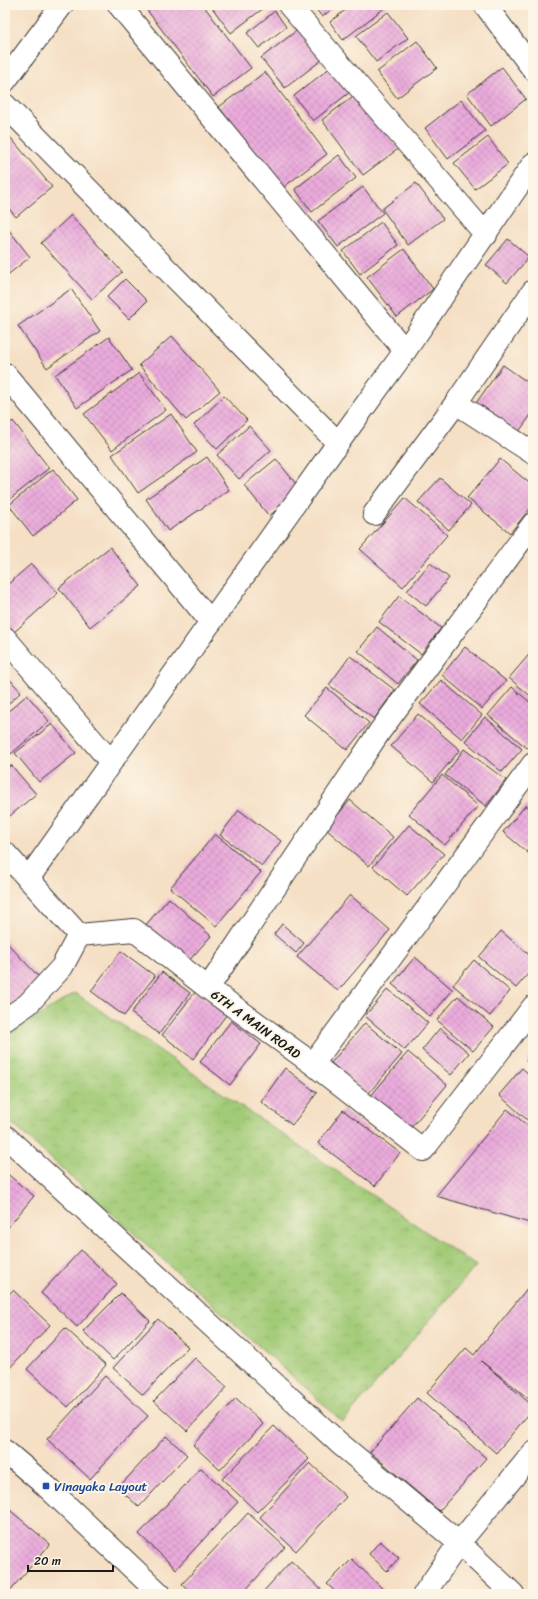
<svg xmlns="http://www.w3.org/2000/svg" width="538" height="1599" font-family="Sriracha,sans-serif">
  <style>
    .park { fill: url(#park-crowns); stroke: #5f744a }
    .building { fill: url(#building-cross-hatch) }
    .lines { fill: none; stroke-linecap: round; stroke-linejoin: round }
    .minor-casing { stroke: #3d3935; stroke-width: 24 }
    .minor { stroke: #fff; stroke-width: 22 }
    .transit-dot { fill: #1a4fb4; stroke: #fcf5e5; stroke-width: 1.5 }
    .labels { text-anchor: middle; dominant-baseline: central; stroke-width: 4; stroke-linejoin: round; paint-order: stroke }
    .street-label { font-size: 13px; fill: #1c1c1c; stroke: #fcf5e5 }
    .transit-label { font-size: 13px; fill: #164399; stroke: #fcf5e5; text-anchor: start }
  </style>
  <defs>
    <pattern id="park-crowns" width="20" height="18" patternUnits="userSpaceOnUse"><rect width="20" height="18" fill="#a2cb77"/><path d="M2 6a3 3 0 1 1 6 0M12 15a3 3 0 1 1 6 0" fill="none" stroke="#8bae66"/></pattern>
    <pattern id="building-cross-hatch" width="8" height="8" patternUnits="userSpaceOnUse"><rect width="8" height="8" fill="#eaabdc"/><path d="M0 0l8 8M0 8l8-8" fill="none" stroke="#c893bc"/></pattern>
  </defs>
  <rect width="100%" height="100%" fill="#fcf5e5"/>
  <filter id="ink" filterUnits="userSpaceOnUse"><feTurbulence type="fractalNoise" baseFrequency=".025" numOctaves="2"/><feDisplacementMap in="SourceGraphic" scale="8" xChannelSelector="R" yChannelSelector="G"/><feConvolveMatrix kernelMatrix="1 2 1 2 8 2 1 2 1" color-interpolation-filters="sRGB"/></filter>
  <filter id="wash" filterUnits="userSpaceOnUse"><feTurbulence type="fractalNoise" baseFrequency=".012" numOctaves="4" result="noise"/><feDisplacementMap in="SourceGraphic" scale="16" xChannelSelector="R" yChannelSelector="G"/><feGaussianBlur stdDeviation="0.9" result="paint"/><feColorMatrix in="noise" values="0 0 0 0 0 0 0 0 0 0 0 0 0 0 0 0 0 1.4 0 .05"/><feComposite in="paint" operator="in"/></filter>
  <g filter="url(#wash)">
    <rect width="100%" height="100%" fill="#f5dfc5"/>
    <path class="park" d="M75,993l401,273 -133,156 -338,-305v-80z"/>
    <g id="blocks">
      <path class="building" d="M143,5h60l48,63 -38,29z
        M210,5h54l1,2 -34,26z
        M313,5h24l-15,12z
        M352,5h36l-45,35 -13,-18z
        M275,11l11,16 -27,21 -12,-15z
        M388,12l20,26 -32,24 -20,-26z
        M300,28l23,31 -38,29 -24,-30z
        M417,41l20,27 -40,30 -20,-26z
        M331,67l19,25 -37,29 -19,-25z
        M502,67l24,32 -35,27 -24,-32z
        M265,72l62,82 -46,35 -62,-82z
        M356,94l42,55 -35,26 -41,-55z
        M461,100l24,31 -37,28 -23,-31z
        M5,131l47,56 -36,30 -11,-13z
        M488,137l20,27 -33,25 -21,-26z
        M339,155l17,23 -44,34 -17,-23z
        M416,183l27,36 -35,26 -26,-36z
        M363,187l20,26 -45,34 -20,-26z
        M71,215l51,57 -30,27 -51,-56z
        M381,222l17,23 -38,29 -17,-23z
        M5,225l25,32 -25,20z
        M508,239l21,18 -22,26 -21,-18z
        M404,249l29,40 -36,28 -30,-40z
        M125,279l22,22 -18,18 -22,-22z
        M71,289l29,42 -53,37 -29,-42z
        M172,336l48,55 -34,29 -47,-55z
        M109,337l23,33 -55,38 -22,-33z
        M503,365l30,21v26l-15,21 -42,-30z
        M139,373l27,37 -54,40 -28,-36z
        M224,396l23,24 -30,29 -23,-24z
        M171,414l26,38 -59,41 -26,-38z
        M13,421l36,47 -44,35v-76z
        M249,426l22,24 -32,29 -22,-24z
        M207,457l22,33 -61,41 -22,-32z
        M276,459l25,31 -32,26 -25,-31z
        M500,459l33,27v19l-23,28 -43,-35z
        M53,469l24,31 -44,36 -24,-31z
        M440,478l31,27 -22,25 -31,-28z
        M405,498l42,37 -44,52 -43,-38z
        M110,547l31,39 -51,41 -31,-39z
        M430,563l19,15 -23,28 -19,-15z
        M31,564l27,29 -45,40 -8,-9v-37z
        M399,596l42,32 -20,26 -42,-32z
        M377,627l40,33 -19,24 -40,-33z
        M465,647l41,34 -24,28 -40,-34z
        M533,650v48l-24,-20z
        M350,656l45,34 -21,29 -45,-34z
        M5,674l16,18 -16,15z
        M441,680l41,35 -20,24 -42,-35z
        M512,687l21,18v37l-6,6 -39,-33z
        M327,688l42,35 -22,27 -43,-35z
        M27,695l22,26 -38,33 -6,-7v-33z
        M418,714l42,36 -27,32 -42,-36z
        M485,717l37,32 -20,23 -37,-31z
        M52,724l24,29 -37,29 -24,-29z
        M464,749l42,31 -20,26 -41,-31z
        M11,765l25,29 -31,26v-50z
        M442,775l36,31 -33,39 -36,-31z
        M350,800l43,37 -24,29 -43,-37z
        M526,805l7,7v45l-30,-25z
        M239,810l42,31 -19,25 -42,-31z
        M409,825l35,29 -37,42 -34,-29z
        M215,834l46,38 -45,54 -46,-38z
        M350,895l40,35 -52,61 -41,-34z
        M169,898l42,38 -25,28 -42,-37z
        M282,924l22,19 -8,10 -22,-19z
        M501,931l32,27v10l-17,20 -37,-31z
        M5,941l35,37 -35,33z
        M121,951l34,25 -31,40 -33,-25z
        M415,957l38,33 -23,27 -38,-33z
        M474,960l36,31 -20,25 -37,-31z
        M162,972l28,21 -31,41 -28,-21z
        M388,989l40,34 -23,27 -40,-34z
        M196,991l31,23 -34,45 -31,-24z
        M458,996l36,31 -21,24 -36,-31z
        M231,1021l30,23 -31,41 -30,-23z
        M365,1023l37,31 -34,40 -37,-31z
        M440,1028l29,25 -18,22 -29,-25z
        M408,1052l39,33 -39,46 -39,-33z
        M533,1052v15l-7,-6z
        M285,1068l32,25 -25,32 -31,-23z
        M522,1068l11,10v47l-34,-30z
        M507,1109l26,21v94l-97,-28z
        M343,1110l57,43 -25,33 -57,-43z
        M5,1172l29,24 -29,35z
        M81,1250l36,34 -40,43 -36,-34z
        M533,1281v121l-52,-41 52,45v3l-37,44 -69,-60 39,-45 8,7z
        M13,1290l37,35 -45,48v-74z
        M121,1293l29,28 -37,39 -30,-29z
        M158,1319l30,28 -45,48 -30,-27z
        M65,1328l41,37 -38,42 -41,-38z
        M195,1358l32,29 -40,44 -33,-30z
        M105,1376l43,40 -58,63 -43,-40z
        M236,1398l27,26 -43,46 -27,-25z
        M417,1398l69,60 -47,53 -69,-59z
        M274,1426l35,33 -52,53 -35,-33z
        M166,1436l21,19 -48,52 -21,-19z
        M310,1463l36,34 -50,54 -36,-34z
        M201,1468l37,34 -62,67 -37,-35z
        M5,1506l45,38 -43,50h-2z
        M248,1513l37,34 -43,47h-49l-11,-10z
        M380,1541l19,17 -12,13 -18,-17z
        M352,1559l36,35h-50l-11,-10z
        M291,1561l35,33h-65z"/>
    </g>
  </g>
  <g filter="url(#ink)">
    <use href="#blocks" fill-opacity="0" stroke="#3d3935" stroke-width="1"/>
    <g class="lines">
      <g class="minor-casing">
        <path id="minor" d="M119,5l286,346
          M289,5l197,230
          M485,5l48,64
          M5,81l57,-76
          M5,105l333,338
          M5,374l206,248
          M456,403l77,50
          M374,514l82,-111 77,-112
          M5,638l106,124
          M5,853l74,82 -17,32 -34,37 -23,16
          M28,879l310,-436 67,-92 128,-187
          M79,935l55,-5 74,58 105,76 110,86 110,-143
          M208,988l172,-257 153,-207
          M313,1064l220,-300
          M5,1136l334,307 120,100 54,51
          M5,1451l41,35 114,108
          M424,1594l35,-51 74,-90"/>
      </g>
      <use href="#minor" class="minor"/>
    </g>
  </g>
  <rect class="transit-dot" x="42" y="1482" width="8" height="8" rx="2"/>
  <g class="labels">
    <g class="street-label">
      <text transform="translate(256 1024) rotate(36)">6TH A MAIN ROAD</text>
    </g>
    <g class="transit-label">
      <text x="54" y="1486">Vinayaka Layout</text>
    </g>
  </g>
  <rect width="538" height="1599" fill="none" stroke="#fcf5e5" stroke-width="20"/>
  <path d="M28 1565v6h85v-6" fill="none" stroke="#1c1c1c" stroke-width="2"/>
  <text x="34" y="1565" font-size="12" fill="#1c1c1c" stroke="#fcf5e5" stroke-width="3" paint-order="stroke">20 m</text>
</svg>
